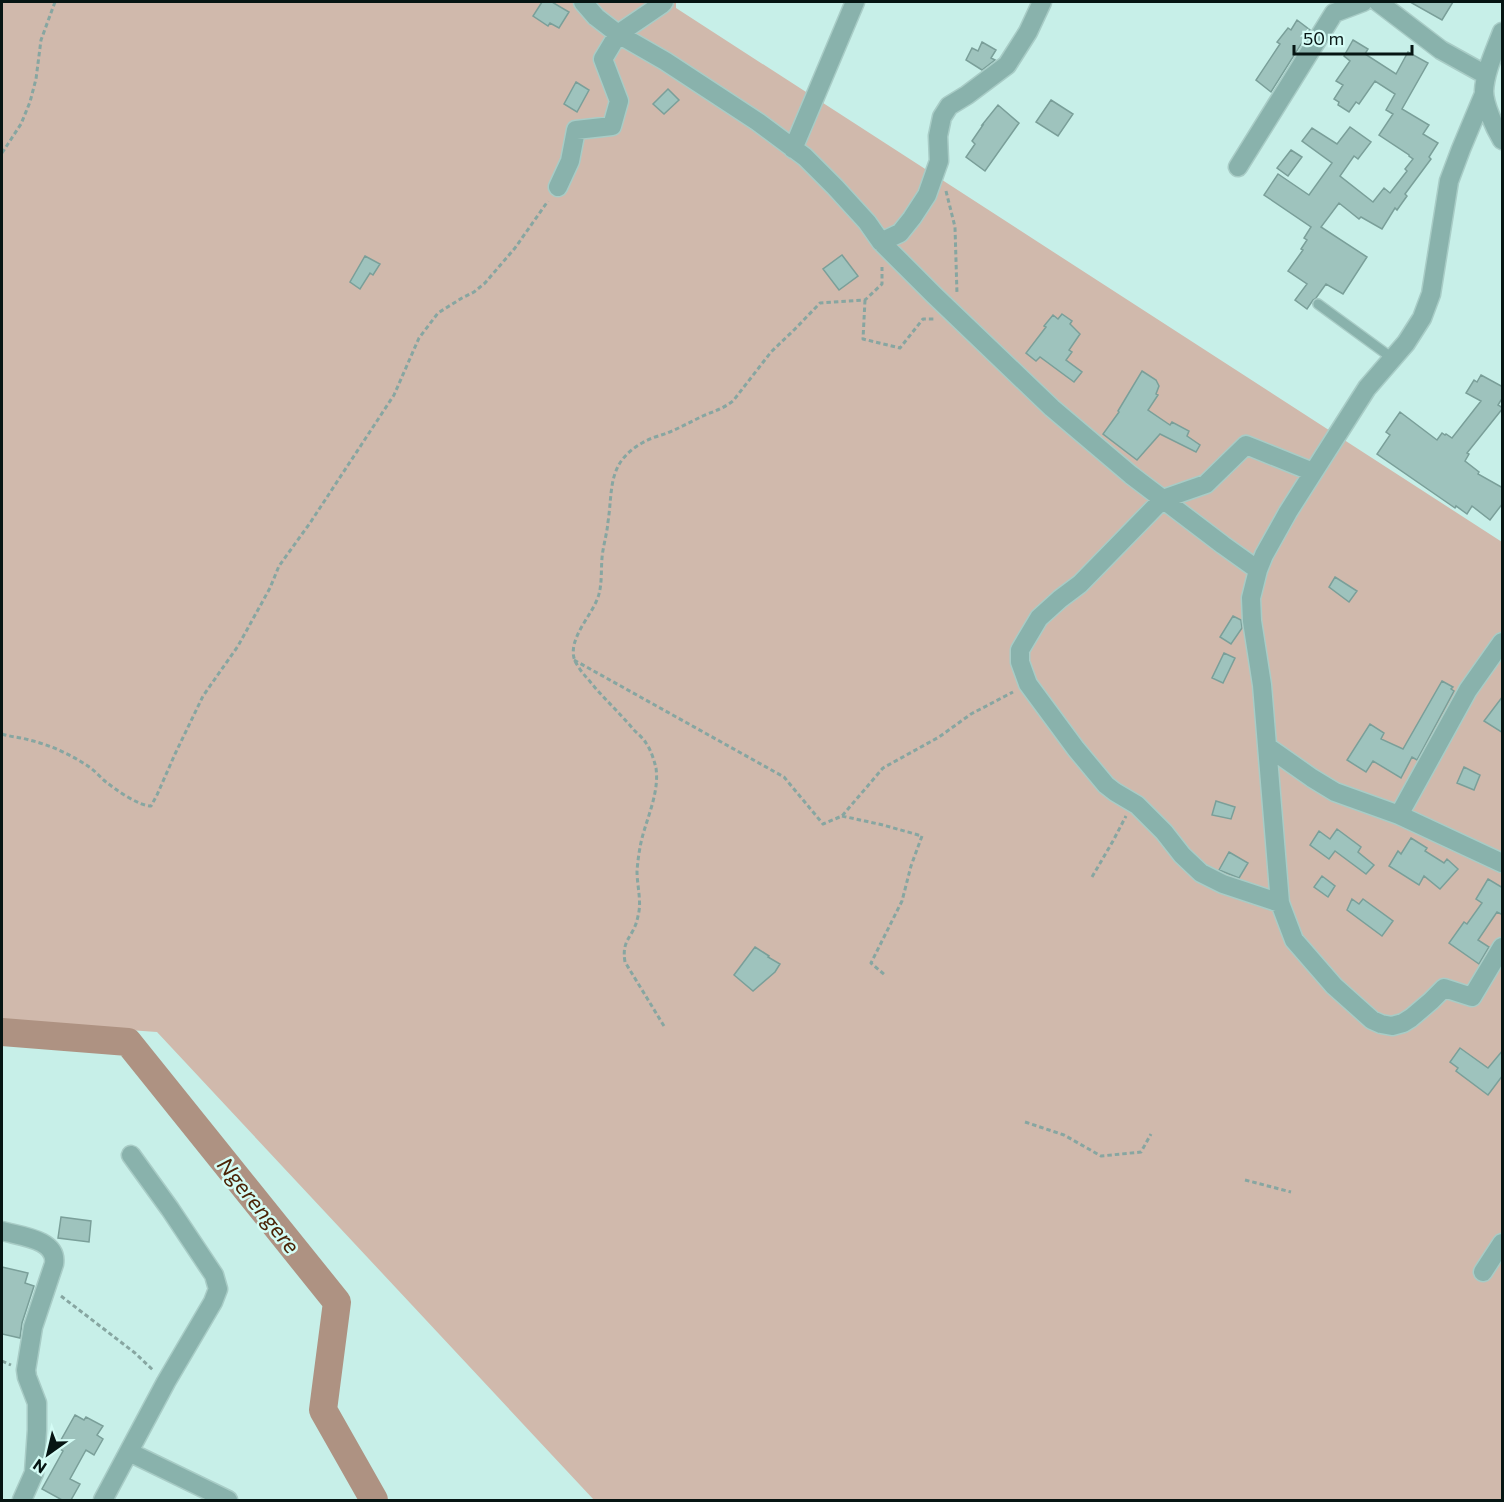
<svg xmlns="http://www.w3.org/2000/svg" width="1504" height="1502" font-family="Commissioner,sans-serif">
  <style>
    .green { fill: #d0b9ac }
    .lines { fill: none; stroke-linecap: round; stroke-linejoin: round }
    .river { stroke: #ae9282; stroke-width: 28 }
    .building { fill: #9ec3bd; stroke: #7a9f99; stroke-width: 1.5 }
    .lane-casing { stroke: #a8ccc6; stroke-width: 12 }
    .street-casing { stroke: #a8ccc6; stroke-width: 21 }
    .path { stroke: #87a6a1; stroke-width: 3; stroke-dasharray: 4.5 3; stroke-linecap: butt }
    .lane { stroke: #89b2ac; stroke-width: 9 }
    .street { stroke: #89b2ac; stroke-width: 18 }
    .labels { text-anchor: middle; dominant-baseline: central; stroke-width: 5; stroke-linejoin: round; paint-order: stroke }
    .water-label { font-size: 22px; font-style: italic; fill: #4b2407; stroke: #d4fcf5 }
  </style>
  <rect width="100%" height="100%" fill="#c7efe8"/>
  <path class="green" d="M2,2h674v6l826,534v958h-908l-437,-468 -155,-11z"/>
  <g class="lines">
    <path class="river" d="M2,1032l126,10 209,260 -14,108 51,90"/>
  </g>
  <path class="building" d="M542,2h10l17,10 -10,16 -9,-5 -2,3 -15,-10z
    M1410,2h43l-11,18z
    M1297,20l13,10 -39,62 -15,-12 24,-36 -3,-2 11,-14 3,2z
    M1353,40l15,9 -3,5 31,20 12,-22 20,11 -26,46 27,16 -6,9 15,9 -9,14 2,2 -26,35 2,2 -10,14 -2,-2 -13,21 -21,-12 -2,2 -20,-16 -18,24 46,30 -24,37 -17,-10 -10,14 -3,2 -6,9 -12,-9 12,-16 -19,-13 15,-21 -2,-1 6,-9 -3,-2 7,-11 -47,-32 14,-21 31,21 23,-32 -30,-22 10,-13 25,16 13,-17 21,15 -13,17 -4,-3 -14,20 33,26 11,-14 6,5 17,-22 -2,-2 8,-10 -4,-3v-1l-30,-20 14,-21 -7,-4 9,-16 -20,-13 -16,23 -3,-2 -7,10 -11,-7 1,-3 -5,-3 9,-14 -7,-4 14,-20 -6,-5z
    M982,42l14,8 -5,8 4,2 -13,10 -16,-10 6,-12 6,3z
    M576,82l13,8 -12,22 -13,-8z
    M668,89l11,11 -15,14 -11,-10z
    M1051,100l22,14 -15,22 -22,-14z
    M998,105l21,18 -34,48 -19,-14 9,-13 -3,-3 11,-16h-1z
    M1291,150l11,7 -14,19 -11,-8z
    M842,255l16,21 -19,14 -16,-21z
    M365,256l15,8 -7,11 -3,-2 -10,16 -10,-7z
    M1062,314l10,7 -2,3 10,10 -11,16 3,2 -6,8 16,12 -8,10 -34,-25 -4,4 -10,-8 20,-26 -2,-1 9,-11 5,4z
    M1142,371l14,9 3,6 -3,8 2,1 -10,15 22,15 2,-3 17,9 -2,5 13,9 -4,7 -36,-18 -23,26 -34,-26 16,-22 -1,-1z
    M1481,375l22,12v10l-5,8 5,3 -36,45 2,1 -4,7 14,11 -1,2 25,14v15l-13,17 -18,-14 -5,8 -11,-8 -1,2 -78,-54 13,-19 -4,-3 14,-20 37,28 5,-7 3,2 1,-1 6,4 29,-37 -15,-8 8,-13 3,2z
    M1335,577l22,14 -8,11 -20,-15z
    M1233,616l8,4 1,8 -11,16 -11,-7z
    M1224,653l11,5 -12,25 -11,-5z
    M1442,681l11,6 -2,2 3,2 -37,69 -5,-3 -11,21 -28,-17 -7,11 -19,-12 23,-36 14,9 -3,6 22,10z
    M1503,696v37l-19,-12z
    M1464,767l16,8 -6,15 -17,-7z
    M1216,801l19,6 -4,12 -19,-4z
    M1337,829l24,18 -3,5 16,13 -8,9 -31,-23 -6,8 -19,-14 9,-14 11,8z
    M1411,838l16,10 -2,3 19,12 3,-4 11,10 -18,20 -16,-13 -5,9 -30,-19 9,-15 3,3z
    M1229,852l19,11 -9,15 -20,-8z
    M1322,876l13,10 -7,11 -14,-10z
    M1488,879l15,9v27l-6,-3 -19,28 11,7 -10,17 -30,-21 15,-21 3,2 15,-21 -6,-4z
    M1352,899l7,5 4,-5 30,22 -11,15 -35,-26z
    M755,947l14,9 -1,1 12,7 -5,8 -22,19 -19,-16z
    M1460,1048l28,20 15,-18v25l-15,20 -32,-24 2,-3 -8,-6z
    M61,1217l30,4 -2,21 -31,-4z
    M2,1267l26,6 -3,10 9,3 -12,37 -2,15 -18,-4z
    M75,1415l9,5 2,-3 17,9 -6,9 6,4 -9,16 -8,-5 -16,29 10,5 -9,16h-9l-20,-11 21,-38 -6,-4z"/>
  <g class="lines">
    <g class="lane-casing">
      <path id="lane" d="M1318,304l74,54"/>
    </g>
    <g class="street-casing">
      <path id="street" d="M583,2l13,15 22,17 47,27 93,61 47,35 30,30 32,35 14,20 53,53 118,113 79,67 92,70 35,25
        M1378,2l63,48 45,25
        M1502,32c-7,19 -17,39 -18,59 0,14 11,37 18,49
        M1484,94l-23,55 -12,32 -18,113 -9,24 -16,25 -39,45 -79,124 -24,43 -6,15 -7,28 1,23 10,64 18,218 14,37 40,46 38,34 9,4 11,2 11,-3 8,-5 20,-17 13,-13 28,9 30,-50
        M793,149l62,-147
        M1238,167l96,-154 29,-11
        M558,187l12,-26 6,-31 36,-4 7,-25 -16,-42 15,-25 44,-30 2,-2
        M881,242l19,-9 12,-15 15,-23 12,-34 -1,-25 4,-19 7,-11 18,-11 40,-30 21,-33 14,-30
        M1268,747l44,31 23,14 64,23 103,48
        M1399,815l69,-125 34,-48
        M1280,903l-57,-19 -22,-11 -19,-18 -18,-23 -27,-27 -22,-13 -9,-7 -30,-36 -48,-65 -8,-22v-12l19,-32 21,-19 20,-15 83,-85 43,-15 40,-39 67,27
        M2,1231c17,5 56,8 52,33l-21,63 -7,43 1,7 10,26v27l-3,43 -12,27
        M1483,1272l19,-29
        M129,1452l99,48
        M103,1500l63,-118 47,-80 5,-13 -4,-14 -44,-66 -39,-54"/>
    </g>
    <path class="path" d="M2,153l19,-29 9,-22 6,-23 5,-39 14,-38
      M946,191l9,36 2,67
      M865,300l-2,39 37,9 23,-29h13
      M574,660l210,117 39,47 19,-8 41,-48 56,-31 32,-23 42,-22
      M2,734c9,3 18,3 27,6 22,5 45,16 63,29 5,4 9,9 14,13 10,8 33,24 45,24l6,-11 18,-41 28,-58 35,-50 32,-58 9,-22 31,-43 84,-128 25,-57 19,-25 24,-15 12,-6 11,-9 30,-35 33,-47
      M842,816l41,9 39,11 -11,30 -9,35 -31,62 15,13
      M1092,877l21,-36 13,-25
      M664,1026l-39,-64c-4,-24 9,-24 13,-46 4,-14 -1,-30 -1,-45 1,-13 3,-27 7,-40 6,-20 15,-42 12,-63 -2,-8 -5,-18 -10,-25 -3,-5 -8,-9 -12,-13 -15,-18 -32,-33 -46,-51 -5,-5 -10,-12 -13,-18 -9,-22 19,-47 24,-67 3,-11 2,-24 3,-36 1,-12 5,-24 6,-36 5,-33 -1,-59 34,-79 8,-5 17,-7 25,-10 13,-5 25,-12 38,-18 10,-4 19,-7 28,-14l38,-49 24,-23 25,-26 45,-3 17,-16v-17
      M1025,1122l39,13 37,21 40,-4 10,-18
      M1245,1180l46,12
      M61,1296l74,57 19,18
      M2,1361l9,4"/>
    <use href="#lane" class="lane"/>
    <use href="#street" class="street"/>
  </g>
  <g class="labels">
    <g class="water-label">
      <text transform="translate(259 1205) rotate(51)">Ngerengere</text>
    </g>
  </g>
  <rect width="1504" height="1502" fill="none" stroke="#061513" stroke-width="6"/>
  <g transform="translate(48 1454) rotate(214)" stroke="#d4fcf5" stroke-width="4.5" paint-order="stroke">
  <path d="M0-4.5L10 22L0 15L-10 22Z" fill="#061513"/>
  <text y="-9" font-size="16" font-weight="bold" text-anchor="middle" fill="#061513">N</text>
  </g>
  <path d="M1294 45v9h118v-9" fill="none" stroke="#061513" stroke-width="3"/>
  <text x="1303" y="45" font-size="18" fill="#061513" stroke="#d4fcf5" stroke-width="4.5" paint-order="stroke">50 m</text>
</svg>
